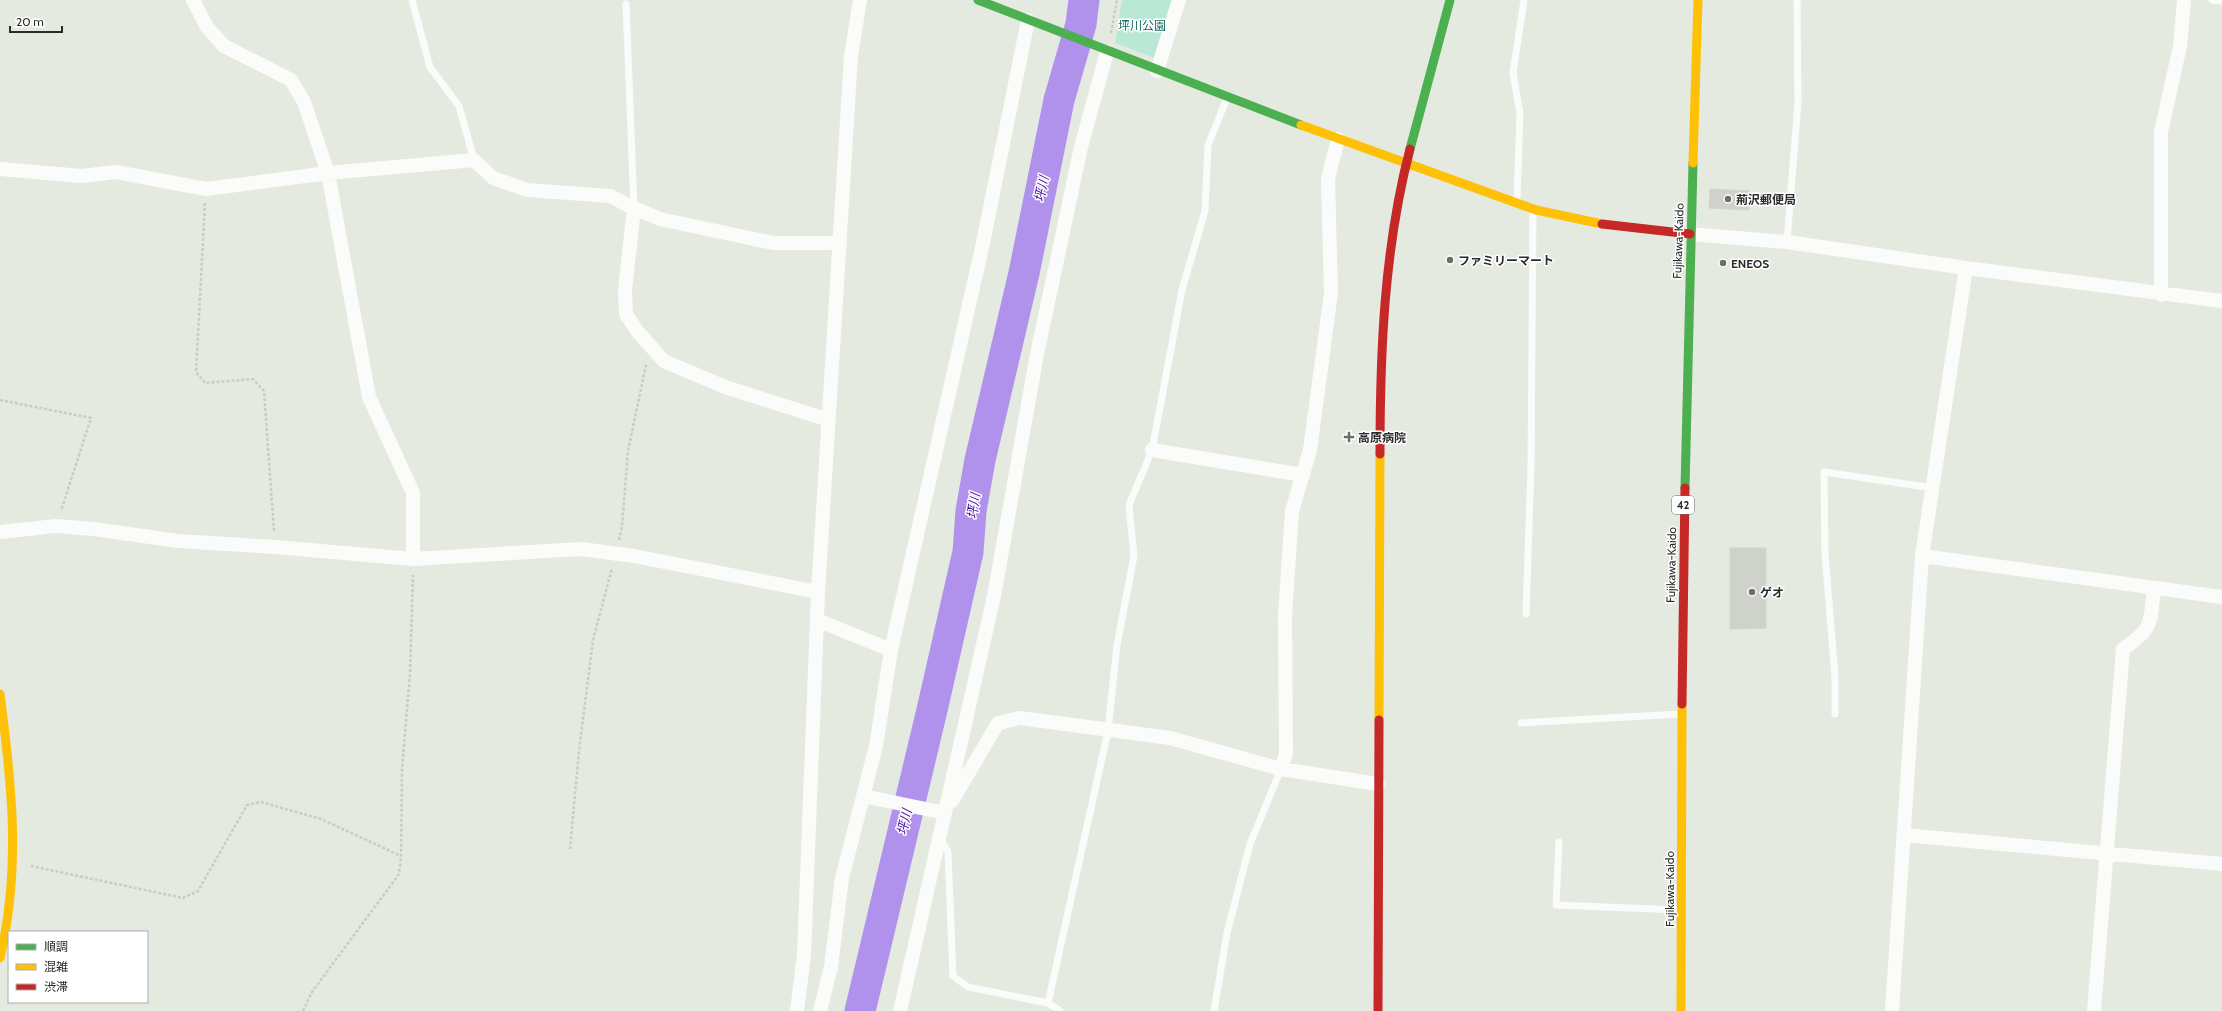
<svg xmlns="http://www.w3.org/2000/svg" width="2222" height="1011" font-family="Cabin,'Noto Sans JP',sans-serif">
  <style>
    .green { fill: #bae8d7 }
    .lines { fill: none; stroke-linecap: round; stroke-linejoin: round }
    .river { stroke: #b092ed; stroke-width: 31 }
    .building { fill: #ced2cb; stroke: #cfd5cc }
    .path { stroke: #cacbc9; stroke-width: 2.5; stroke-dasharray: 3 2; stroke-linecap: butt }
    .lane { stroke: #fbfcfa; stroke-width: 7 }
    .street { stroke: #fbfcfa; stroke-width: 14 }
    .fast { stroke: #4caf50; stroke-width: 9 }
    .slow { stroke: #ffc107; stroke-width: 9 }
    .jam { stroke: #c62828; stroke-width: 9 }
    .poi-dot { fill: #6c6e6a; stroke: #fff; stroke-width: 1.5 }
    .labels { text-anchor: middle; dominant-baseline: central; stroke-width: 3; stroke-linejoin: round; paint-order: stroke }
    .shield { fill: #fff; stroke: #6b6b6b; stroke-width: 1 }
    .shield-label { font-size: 11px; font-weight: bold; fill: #2b2b2b }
    .park-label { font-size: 12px; fill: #186b5f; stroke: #fff }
    .poi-label { font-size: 12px; font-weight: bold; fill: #2b2b2b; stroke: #fff; text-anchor: start }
    .street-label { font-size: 12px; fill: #2b2b2b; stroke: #fff }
    .water-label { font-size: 13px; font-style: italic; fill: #4709a1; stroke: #fff }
  </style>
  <rect width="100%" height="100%" fill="#e4eae0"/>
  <path class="green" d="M1122,0h54l-19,59 -42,-16z"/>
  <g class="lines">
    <path class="river" d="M860,1011l72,-301 36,-158 3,-41 9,-51 44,-187 35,-173 22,-76 3,-24"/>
  </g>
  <path class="building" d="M1710,189l39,2v19l-40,-2z
    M1730,548h36v80l-36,1z"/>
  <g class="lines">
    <path class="path" d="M1111,33l6,-33
      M205,203l-9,169 9,11 48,-4 11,12 10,140
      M0,400l91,18 -30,93
      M619,540l3,-14 6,-75 18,-86
      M570,849l9,-98 14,-111 19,-72
      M31,866l152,32 15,-7 49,-86 14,-3 60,17 80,37
      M303,1011l9,-19 87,-118 2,-18 1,-87 8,-95 3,-99"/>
    <path class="lane" d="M412,0l18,67 29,39 15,54
      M2212,0l10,1
      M626,4l8,204
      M1517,199l3,-86 -7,-40 11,-73
      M1787,242l11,-140 -1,-102
      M1526,614l5,-148 2,-256
      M1835,714v-37l-10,-124 -1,-81 109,16
      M1521,723l160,-9
      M940,838l8,14 5,124 15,11 80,16 12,8
      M1559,842l-3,63 123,5
      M1048,1003l60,-272 9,-86 17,-89 -5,-51 23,-55 30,-160 23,-79 3,-66 19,-47
      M1214,1011l13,-78 23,-89 31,-75"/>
    <path class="street" d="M193,0l14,27 17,19 67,34 13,22 24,71 41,224 44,96v66
      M1157,71l22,-71
      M0,169l82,7 34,-4 90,17 122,-16 146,-13 19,18 34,12 84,6 16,9 33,14 113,24h67
      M634,208l-9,82 1,24 11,17 27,30 61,26 104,33
      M1690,234l97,8 179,26 256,33
      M2161,295v-163l19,-86 4,-46
      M1152,450l151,25
      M0,532l56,-6 38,3 84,12 97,6 138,12 168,-10 53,7 184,36
      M1922,556l300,41
      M817,620l74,30
      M1281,769l5,-15 -1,-139 7,-104 18,-61 21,-157 -3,-114 10,-40
      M863,796l82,17
      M952,801l46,-78 22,-5 150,20 111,31 97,15
      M1904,835l318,29
      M797,1011l7,-56 14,-363 33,-536 9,-56
      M820,1011l11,-44 11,-89 34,-132 15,-96 92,-407 45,-223
      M900,1011l94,-415 43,-242 44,-207 26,-95
      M1892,1011l30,-455 44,-288
      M2094,1011l29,-362c31,-21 27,-26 31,-61"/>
    <path class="fast" d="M978,0l323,125
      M1410,149l40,-149
      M1685,488l8,-325"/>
    <path class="slow" d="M1301,125l235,85 66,14
      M1693,163l5,-163
      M0,694c12,91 21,174 0,264
      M1379,720l1,-266
      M1681,1011l1,-307"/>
    <path class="jam" d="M1602,224l88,10
      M1380,454c0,-101 4,-206 30,-305
      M1682,704l3,-216
      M1378,1011l1,-291"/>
  </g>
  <g class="poi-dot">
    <circle cx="1728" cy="199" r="4"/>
    <circle cx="1450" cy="260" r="4"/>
    <circle cx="1723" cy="263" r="4"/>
    <path d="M1347 431h4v4h4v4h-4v4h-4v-4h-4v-4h4z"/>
    <circle cx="1752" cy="592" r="4"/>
  </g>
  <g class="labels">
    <rect class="shield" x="1672" y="496" width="22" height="18" rx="3"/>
    <g class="shield-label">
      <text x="1683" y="505">42</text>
    </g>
    <g class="park-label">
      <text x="1142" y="25">坪川公園</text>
    </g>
    <g class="poi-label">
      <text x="1736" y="199">荊沢郵便局</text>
      <text x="1458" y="260">ファミリーマート</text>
      <text x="1731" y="263">ENEOS</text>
      <text x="1358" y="437">高原病院</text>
      <text x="1760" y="592">ゲオ</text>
    </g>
    <g class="street-label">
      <text transform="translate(1678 241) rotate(-88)">Fujikawa-Kaido</text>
      <text transform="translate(1671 565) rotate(-89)">Fujikawa-Kaido</text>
      <text transform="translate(1669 889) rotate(-90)">Fujikawa-Kaido</text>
    </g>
    <g class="water-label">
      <text transform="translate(1041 189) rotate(-78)">坪川</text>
      <text transform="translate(973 506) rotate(-82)">坪川</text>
      <text transform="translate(904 822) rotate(-77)">坪川</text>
    </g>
  </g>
  <rect x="8" y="931" width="140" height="72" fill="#ffffff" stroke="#aaaaaa"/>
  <rect x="16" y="944" width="20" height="6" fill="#4caf50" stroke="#aaaaaa"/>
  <text x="44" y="951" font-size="12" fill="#2b2b2b">順調</text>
  <rect x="16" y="964" width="20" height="6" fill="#ffc107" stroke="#aaaaaa"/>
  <text x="44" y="971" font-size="12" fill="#2b2b2b">混雑</text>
  <rect x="16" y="984" width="20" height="6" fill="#c62828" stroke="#aaaaaa"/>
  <text x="44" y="991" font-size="12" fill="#2b2b2b">渋滞</text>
  <path d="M10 26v6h52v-6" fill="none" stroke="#2b2b2b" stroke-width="2"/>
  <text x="16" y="26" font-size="12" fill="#2b2b2b" stroke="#ffffff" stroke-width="3" paint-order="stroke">20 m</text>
</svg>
